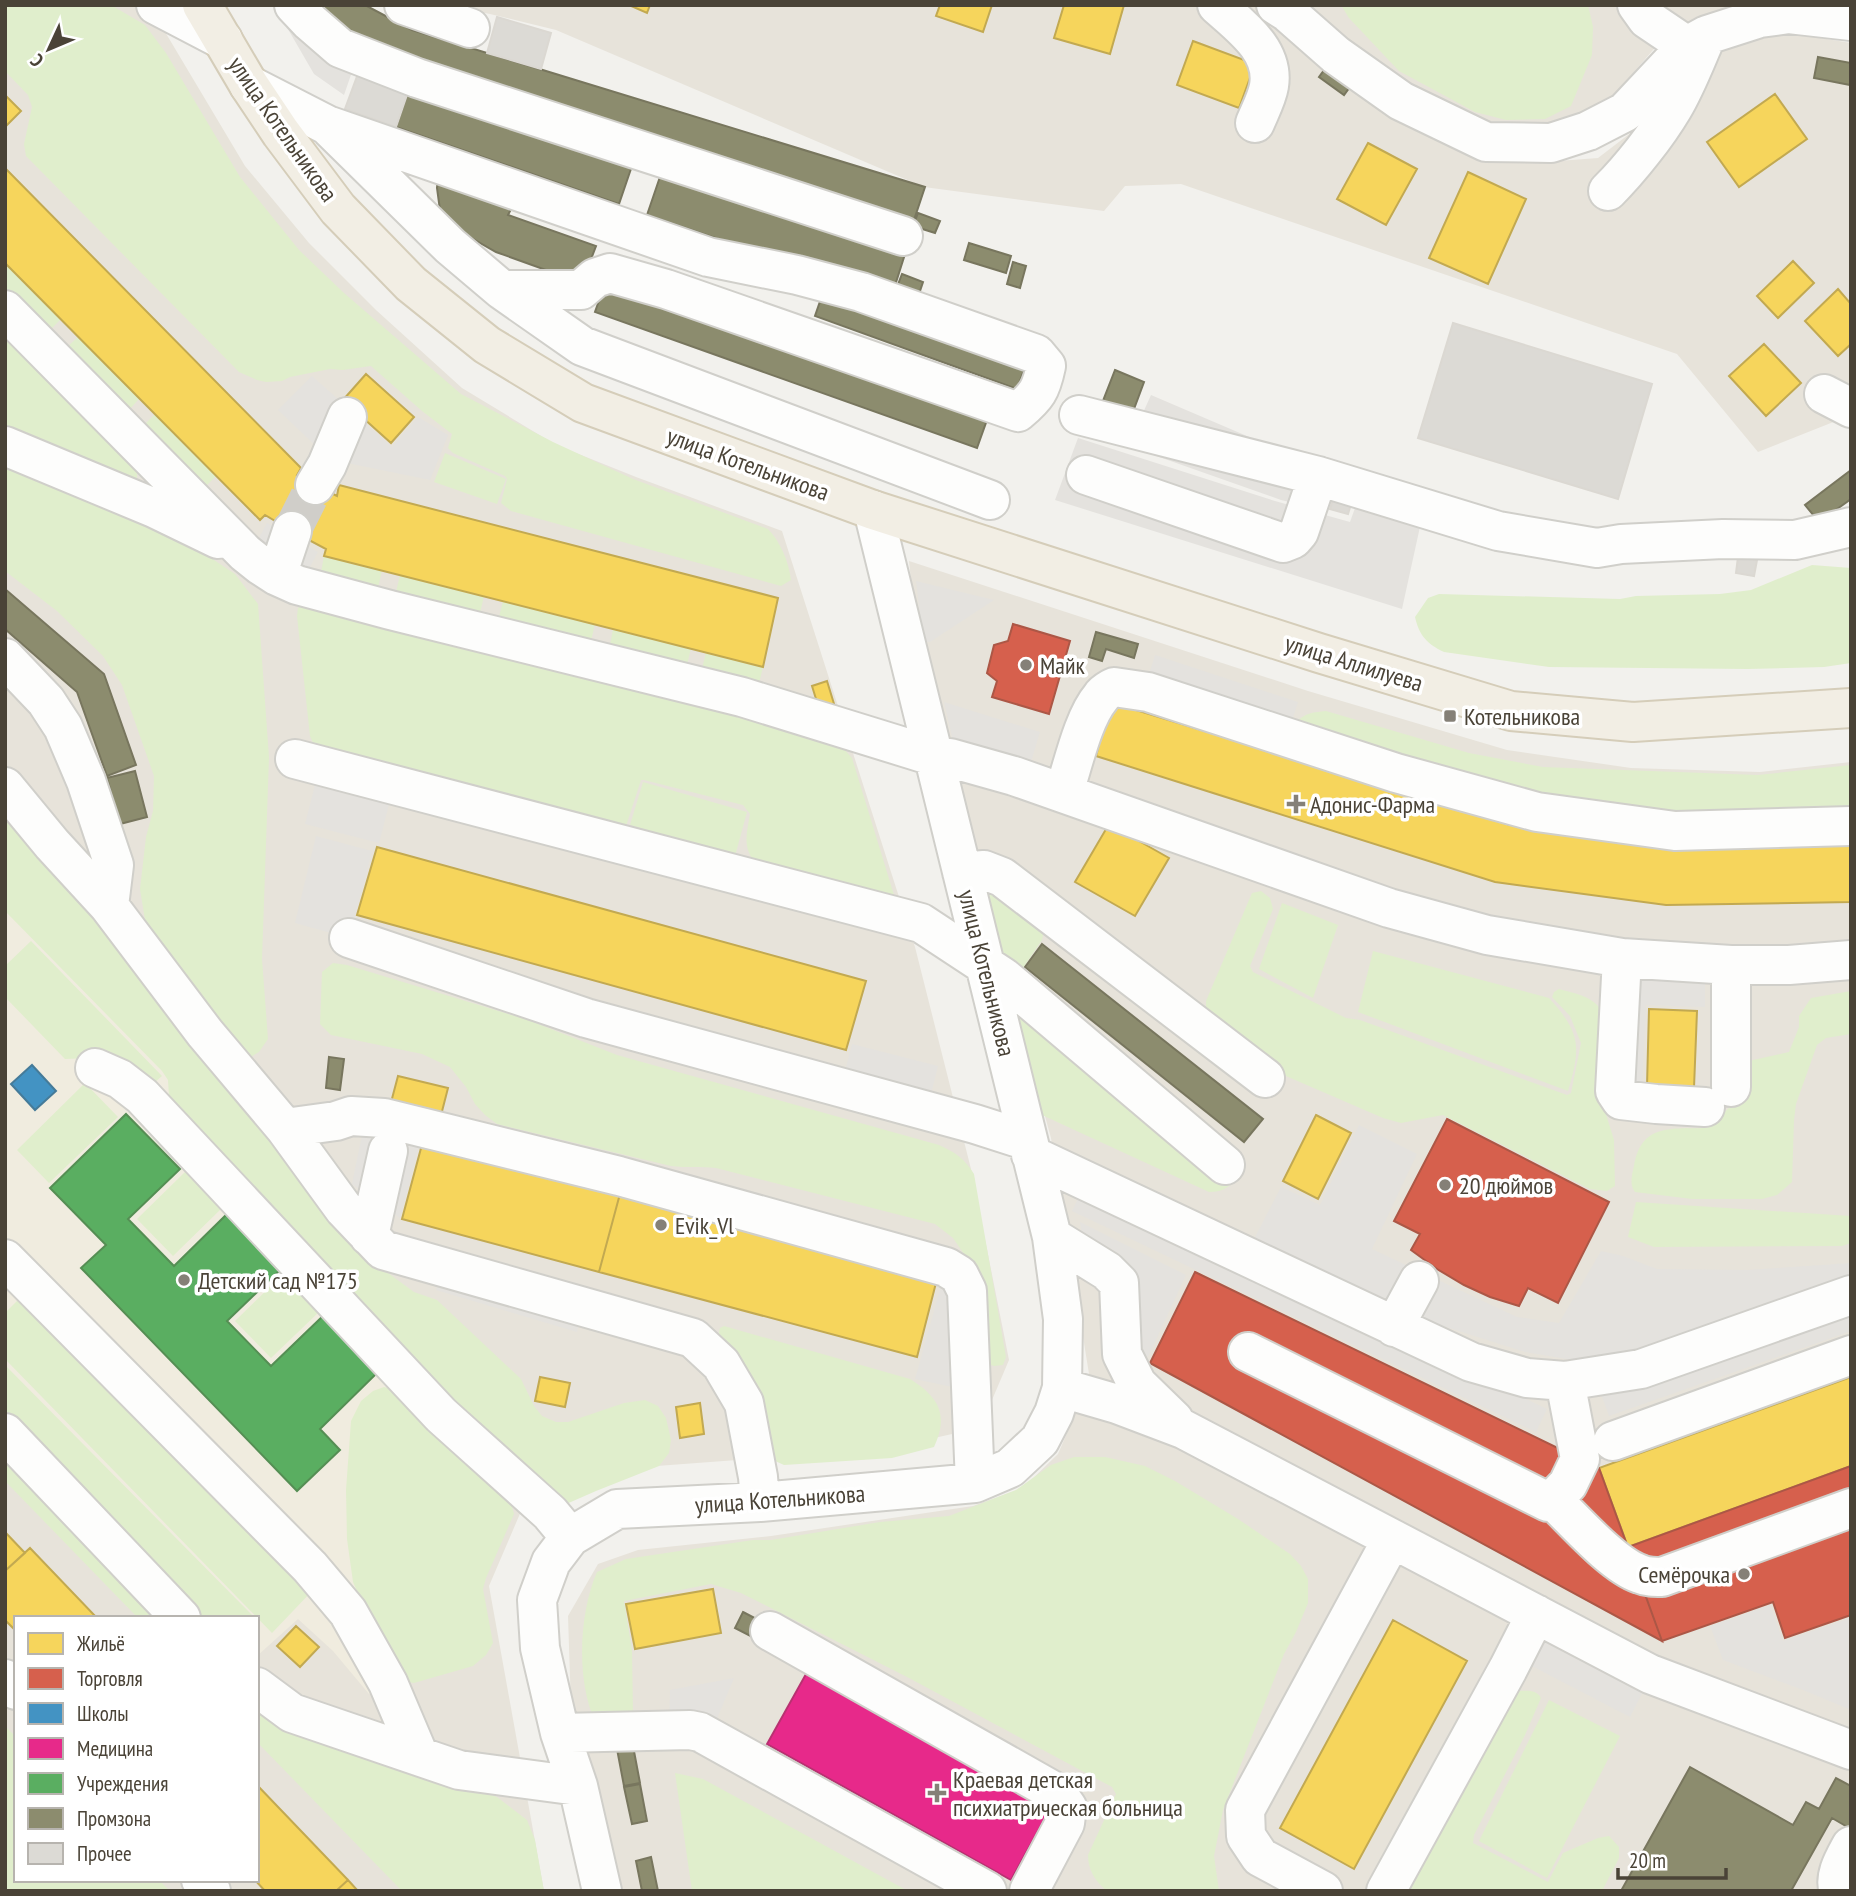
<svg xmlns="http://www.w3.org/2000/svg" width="1856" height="1896" font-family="'PT Sans Narrow',sans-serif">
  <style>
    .residential { fill: #e7e3da; fill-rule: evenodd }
    .education { fill: #f0ecdf }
    .green { fill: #e0eecc }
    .parking { fill: #e4e2de }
    .homes { fill: #f6d55c; stroke: #c2a951; stroke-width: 2 }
    .shops { fill: #d6604d; stroke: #ac5746; stroke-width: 2 }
    .schools { fill: #4393c3; stroke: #457b99; stroke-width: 2 }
    .health { fill: #e7298a; stroke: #b83171; stroke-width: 2 }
    .public { fill: #5aae61; stroke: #558e54; stroke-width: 2 }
    .industry { fill: #8c8c6e; stroke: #78765e; stroke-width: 2 }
    .building { fill: #dcdad5; stroke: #dbd8d2; stroke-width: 2 }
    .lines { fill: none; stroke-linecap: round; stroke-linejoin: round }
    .minor-tunnel { stroke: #d0cec9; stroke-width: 38; stroke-dasharray: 38 19; stroke-linecap: butt }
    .minor-casing { stroke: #d0cfca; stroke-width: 42 }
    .major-casing { stroke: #d5cdb9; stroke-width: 42 }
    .minor { stroke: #fdfdfc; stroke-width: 38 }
    .major { stroke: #f2eee4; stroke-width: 38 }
    .poi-dot { fill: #858077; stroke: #fff; stroke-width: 2.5 }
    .labels { text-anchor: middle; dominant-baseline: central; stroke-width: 7; stroke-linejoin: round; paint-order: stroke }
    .street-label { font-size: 24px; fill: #4a4337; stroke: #fff }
    .poi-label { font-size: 24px; fill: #4a4337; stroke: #fff; text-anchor: start }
  </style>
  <rect width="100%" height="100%" fill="#f2f1ed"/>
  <path class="residential" d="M5,5h144l96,161 64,77 67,67 86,78 94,57 80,32 146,54 133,416 56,222 38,191 -17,40 -22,30 -85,19 -282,21 -78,32 -36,84 55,305h-539zM16,1618h241v262h-241z
    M443,5h818l216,141 68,16 53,-4 43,-33 52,-61 40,-23 45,-10 73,12v372l-93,37 -81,-98 -496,-170 -56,2 -21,25 -180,-24 -368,-157 -66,-16z
    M1291,5h323l19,23 26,15 -50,58 -58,37h-63z
    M1650,5h92l-55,26z
    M909,561l399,130 199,59 124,18 129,4 91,-10v1129h-1235l-45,-184 -3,-91 30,-52 40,-14 133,-14 202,-30 50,-18 35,-34 32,-74 -39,-242 -119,-436 -15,-63z"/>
  <path class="education" d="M5,881l394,439 -11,363 -19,11 -36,-43 -35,-32 -41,37v-38h-51l-201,-210z"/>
  <path class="green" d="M5,5h106l34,20 21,28 74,124 59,73 45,43 117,101 92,48 80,37 135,50c12,12 21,33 23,51l-10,6 -270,-75 -10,-8 6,-24 -2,-3 -52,-23 -5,-5 4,-14 -30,-23 -51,-45 -28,4 -13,-1 -40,8 -8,4 -16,1 -9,-2 -18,-8 -213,-216 -2,-12 8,-37 -4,-12 -23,-24z
    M1341,5h247l5,22 -1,28 -21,51 -26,13 -39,1 -31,-8 -76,-41 -50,-53z
    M5,263l56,56 -12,12 -3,1 -41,-42z
    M5,330l132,135v16l-132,-51z
    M78,337l61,62 -11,12 -62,-63z
    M155,414l61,62 -12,12 -62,-61z
    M445,453l61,26 -9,25 -63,-22z
    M5,467l188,79 42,28 23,30 11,153 -7,202 6,80 -9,13 -10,6 -72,-82 -32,-56 -5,-31 6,-52 7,-26 1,-35 -32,-91 -19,-29 -46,-45 -52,-40z
    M324,556l58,14 -4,18 -57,-16z
    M1812,565l39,3v95l-27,4 -77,2 -198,-2 -105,-15c-17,-8 -25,-17 -29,-35l13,-19 11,-4 181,5 16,-3 84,-2 31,-4z
    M400,575l84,21 -4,17 -84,-21z
    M503,601l92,23 -4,17 -92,-24z
    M302,605c181,45 364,88 542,144l8,9 42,137 -3,6 -136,-39c-13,-15 -8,-30 -5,-48l-7,-9 -99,-25h-3l-15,46 -4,2 -299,-75 -10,-10 -3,-7 -13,-120 1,-8z
    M613,629l78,19 -4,17 -77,-20z
    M706,652l57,15 -4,16 -57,-14z
    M1326,711l143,42 74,14 215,8 93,-10v55l-310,-12 -245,-86c9,-9 18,-10 30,-11z
    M643,782l104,30 -12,44 -105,-31z
    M5,811l364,448 45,33 23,8 84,79 13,27 8,10 14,6h12l56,-19 21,-3 13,6 8,12 5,22 -2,13 -10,13 -63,25 -32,14 -76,-66 -166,-176 -153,-167 -1,-16 -6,-9 -157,-160z
    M987,888l57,42 -2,10 -19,28 -4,3 -11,4 -28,-75z
    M1261,891l9,7 3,11 -23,57 3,6 93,46 14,2 207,75 4,-2 10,-50 -11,-27 -18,-19 2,-5 5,-3c17,5 35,7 44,24l-3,82 14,45 1,46 -8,5 -17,-2 -147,-74 -42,8 -18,-5 -104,-45 -73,-66v-6l46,-108z
    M1282,903l56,22 -25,73 -54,-29z
    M31,941l131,135 -16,14 -54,-32 -27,1 -60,-62v-31z
    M1373,951l176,47c32,35 32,49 19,93l-210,-79z
    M333,963l14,2 181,55 89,35 322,90c16,7 26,14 35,29l32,183 -3,8 -9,1 -6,-2 -22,-107 -13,-19 -18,-14 -219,-56c-15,-2 -29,0 -45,-2l-174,-42 -12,-9 -10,-11 -9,-17 -16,-20 -28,-13 -91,-19 -11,-11 2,-52z
    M1851,991v43l-25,4 -9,7 -21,59 -2,16 -2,62 -15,13 -15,4h-70l-57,-7c-6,-8 -3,-17 -1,-26 7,-43 38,-37 73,-38l24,-22 13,-41 9,-5 36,-8 10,-25v-11l12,-18z
    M1006,1001l226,174 2,7c-8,7 -14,10 -25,10l-167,-77 -6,-6z
    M85,1083l33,34 -69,66 -32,-33z
    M185,1172l36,37 -48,47 -36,-37z
    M1636,1202l215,14v27l-9,3 -188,1 -26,-10z
    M283,1274l37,37 -49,47 -36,-37z
    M24,1294l290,295 -42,44 -267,-274v-46z
    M724,1326l186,53c29,18 39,36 24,68l-42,11 -108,7 -11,-5 -55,-124 2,-8z
    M5,1365l250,253h-52l-198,-208z
    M384,1387l14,4 112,108 4,15 -28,64 -3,11 10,54 -7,12 -13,11 -59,17 -6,-1 -35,-55 -20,-45 -6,-43 -1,-49 5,-69 10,-20 12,-10z
    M5,1455l152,163h-19l-133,-137z
    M1074,1457h31l40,9 30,15 63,38 52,35 11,12 7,13v24l-12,29 -12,22 -61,156 -9,46 5,35h-112c-12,-10 -19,-21 -19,-36l28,-61 -4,-7 -203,-109 -154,-78 -14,-7 -30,-9 -87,17 8,49 1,63 -38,8c-19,-41 -16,-108 2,-149l29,-13 127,-19h18l109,-18 69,-6 67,-26 35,-25z
    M1518,1691c9,0 18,-2 23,7l-16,37 -51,100 -1,8 75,39 15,-29 35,-15 11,-2 10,11v11l-17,33h-196l103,-197z
    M1549,1700l71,36 -73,142 -68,-37z
    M257,1706l10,7 230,84 30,23 8,20 9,51h-142l-145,-149z
    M5,1726l11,11v143h143l11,11h-165z
    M675,1773l28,6 205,112h-216z"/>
  <path class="parking" d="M274,5l42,40 38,21 -10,29 -30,-21z
    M312,376l80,71 26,-30 30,18 -18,45 -88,-18 -23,-13 -41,-39z
    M1151,395l161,69 -10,41 -21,-5 -153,-54z
    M1078,438l197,63 75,21 10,-28 63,19 -21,96 -347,-109z
    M267,523l51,29 -13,24 -51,-29z
    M916,581l78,19 -64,42 -7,-1z
    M1155,655l143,47 -10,31 -143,-47z
    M944,702l96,30 -12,40 -73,-22z
    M319,769l74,20 -14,54 -74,-19z
    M316,836l56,15 -23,87 -54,-15z
    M1612,975l93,5v27l-59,-2 -4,85 -17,27z
    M852,1044l86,22 -7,28 -86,-23z
    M364,1125l56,15 -20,78 -48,-34z
    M1359,1125l58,29 -45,95 145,68 42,6 42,-72 22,5 34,13 90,1 104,-7v68l-242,85 -19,-53 -65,-11 -120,-38 -151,-75 27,-52 39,18z
    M1083,1188l464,221 -11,23 -464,-221z
    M1080,1222l106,53 -38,82 -17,-8 -49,-108z
    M446,1255l141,41 -10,36 -141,-42z
    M943,1279l18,6 -4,103 -42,-9z
    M1770,1605l13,36 68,-23v92l-48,-20 -80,-30 -13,-34z
    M1542,1632l104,54 -16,31 -104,-54z
    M734,1678l-20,48 -45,-2 1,-34z"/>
  <path class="homes" d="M629,5h21l-3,8z
    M940,5h52l-9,27 -47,-16z
    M1064,5h60l-14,49 -56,-16z
    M1193,41l62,23 -16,44 -62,-23z
    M1775,94l32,45 -68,48 -32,-45z
    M5,95l16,16 -16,16z
    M1368,143l49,26 -31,56 -49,-26z
    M5,168l296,300 -4,7 18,10 -23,46 -27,-16 -5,5 -255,-257z
    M1468,172l58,27 -38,85 -59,-26z
    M1793,261l21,22 -36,35 -21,-22z
    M1838,289l13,15v40l-13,12 -33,-35z
    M1764,344l37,39 -35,33 -37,-40z
    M366,374l48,43 -23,26 -48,-43z
    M315,485l22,11 2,-11 439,113 -15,69 -439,-111 2,-7 -34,-18z
    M827,681l8,26 -15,5 -8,-26z
    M1110,702l400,123 161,12 180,4v61l-185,3 -171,-23 -399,-126z
    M1109,824l60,34 -34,58 -60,-34z
    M377,847l489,134 -20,69 -489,-135z
    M1649,1009l48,2 -3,77 -47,-2z
    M398,1076l50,12 -9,35 -50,-13z
    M1316,1115l35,18 -33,66 -35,-18z
    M424,1137l197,53 -22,82 -197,-53z
    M621,1190l317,85 -21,82 -318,-85z
    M540,1377l30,6 -5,24 -30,-6z
    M1851,1377v89l-223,81 -29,-79z
    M700,1403l4,31 -24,4 -4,-31z
    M1531,1443l22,10 -10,22 -22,-11z
    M5,1532l20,21 -20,18z
    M30,1548l67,70h-81v13l-11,-11v-49z
    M713,1589l8,44 -86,16 -9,-45z
    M1393,1620l74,41 -113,208 -74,-41z
    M296,1626l23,21 -19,20 -23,-21z
    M257,1785l91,95 -12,11h-71l-10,-11h2z
    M348,1880l10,11h-22z"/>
  <path class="shops" d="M1013,624l57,17 -21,73 -57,-17 5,-16 -10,-8 7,-28 14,-4z
    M1447,1119l162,83 -51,101 -30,-15 -9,18 -29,-9 -26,-12 -27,-16 -26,-19 9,-16 -26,-13z
    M1195,1272l404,196 63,173 -512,-278z
    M1851,1466v149l-66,23 -12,-36 -111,39 -34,-94z"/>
  <path class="schools" d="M32,1065l24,26 -21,19 -24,-26z"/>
  <path class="health" d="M806,1674l243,137 -38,69 -244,-136z"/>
  <path class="public" d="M126,1114l54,55 -52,50 46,47 53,-52 54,55 -54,52 44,45 53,-51 55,56 -59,58 20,21 -43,41 -216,-223 25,-23 -56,-57z"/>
  <path class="industry" d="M312,5h53l47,25 513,157 -13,39 -517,-164 -63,-35z
    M1818,57l33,6 -1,22 -36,-7z
    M1330,62l25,18 -11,15 -25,-18z
    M409,89l225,71 -15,44 -223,-77z
    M662,171l243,83 -13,41 -51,-15 -194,-65z
    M438,176l76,27 -6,12 88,31 -14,37 -86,-31 -42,-24 -14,-18 -3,-22z
    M918,213l22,8 -5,12 -22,-7z
    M969,243l42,13 -5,17 -42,-13z
    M1013,262l13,4 -6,22 -13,-4z
    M902,274l21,8 -4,12 -22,-7z
    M606,281l382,136 -11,31 -382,-136z
    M825,287l203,72 -11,30 -202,-73z
    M1115,370l29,12 -13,35 -30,-11z
    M1851,470v29l-32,23 -14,-17z
    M5,589l99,85 32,91 -29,11 -30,-84 -72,-63z
    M1096,632l42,12 -4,14 -28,-9 -4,12 -13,-4z
    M135,771l12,46 -27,7 -13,-46z
    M1042,944l221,175 -19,23 -219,-175z
    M329,1057l15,2 -4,31 -14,-2z
    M743,1612l27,14 -8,16 -27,-14z
    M633,1746l7,37 -16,3 -7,-37z
    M1690,1767l103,58 13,-23 13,7 17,-31 15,8v43l-19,-11 -41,73h-170z
    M640,1784l7,37 -15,3 -8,-37z
    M651,1857l7,34h-16l-6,-30z"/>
  <path class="building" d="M497,17l54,16 -10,36 -54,-16z
    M359,71l50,18 -13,38 -51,-18z
    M1453,323l199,61 -34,115 -200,-61z
    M1337,486l18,5 -7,23 -18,-5z
    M1738,557l19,3 -3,16 -18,-3z"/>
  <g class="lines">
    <path class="minor-tunnel" d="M292,531l23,-46"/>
    <g class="minor-casing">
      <path id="minor" d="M156,5l67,35
        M294,5l16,17 30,26 77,30 486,158
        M404,5l66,23
        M1217,5c23,21 58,45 52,81 -2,12 -9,25 -14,37
        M1276,5l11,7 49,43 65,46 85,41 65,1 37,-12 37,-19 62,-66 20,-11 53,-17 29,-4 62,7
        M1637,5l10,14 40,27
        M249,85l78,40 381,132 89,18 64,17 175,62 10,12c-5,24 -9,30 -28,46l-352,-123 -56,-16 -15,5 -14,12h-79l-52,-44 -123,-121
        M1608,191c22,-22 49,-56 65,-83 12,-20 21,-43 30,-64
        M502,290l80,56 408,154
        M5,310l240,243 15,12 17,11 20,9 93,25 352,87 191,59 17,2 64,18 375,132 98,27 135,23 109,7h58l62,-5
        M1824,394l27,14
        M1079,415l239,61 180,55 99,17 24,-4 102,-5 72,1 56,-13
        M5,446l149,62 64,31
        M1086,475l197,68 10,-4 6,-7 19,-56
        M315,485l12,-20 20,-48
        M277,576l15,-45
        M5,658l41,43 17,26 23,54 28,84 -5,41
        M295,759l626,164 82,54 222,188
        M5,787l47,57 57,62 96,127 80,95 59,81 39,41 310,88 28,26 23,39 14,74 2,25
        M1064,792c9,-27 19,-74 37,-95 3,-5 8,-7 13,-10l34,5 248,81 141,39 138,19 176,-5
        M962,872l22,-2 18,7 263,201
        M349,938l237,80 389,106 53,17
        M1622,958l-7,133 6,9 35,4 49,3
        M1731,965v122
        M95,1068l25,11 22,17 299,319 109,98 20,24
        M285,1128l51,-7 15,-5 33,2 235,58 327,91 13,8 8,16 8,192
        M1031,1155l440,207 56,16 38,3 76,-12 210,-74
        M369,1236l19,-85
        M1052,1237l55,34 12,12 3,71 15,30 37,36
        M5,1259l305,308 38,45 40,71 31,73
        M1394,1327l25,-46
        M1248,1352l300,150 5,-2 15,-16 12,-25 -15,-78
        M1062,1388l55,16 66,25 467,245 201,76
        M5,1433l176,185
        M1613,1441l238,-86
        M1553,1500c22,21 60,65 87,74 7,3 14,3 22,3l189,-69
        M770,1631l287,162 10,14 -2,16 -36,68
        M5,1679l11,11
        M257,1687l35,26 167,57 119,16
        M560,1733l130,-3 10,2 287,159
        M201,1880l10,11
        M602,1891l-24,-105 -18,-53 -20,-85 -3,-48 14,-38 19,-25 47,-28 143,-7 215,-19 35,-15 30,-28 14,-27 8,-25 1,-69 -11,-82 -179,-727
        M1323,1891l-63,-34 -14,-21 -1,-26 147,-271
        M1386,1891l122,-222 28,-55
        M1839,1891c-6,-14 5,-32 12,-45"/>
    </g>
    <g class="major-casing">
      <path id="major" d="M202,5l47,80 32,48 57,76 73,75 76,61 96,58 290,107 446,143 192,58 122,11 218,-14"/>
    </g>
    <use href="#minor" class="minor"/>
    <use href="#major" class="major"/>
  </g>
  <g class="poi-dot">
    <circle cx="1026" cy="665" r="7"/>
    <rect x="1443" y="709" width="14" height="14" rx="3.5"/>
    <path d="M1292.5 793.5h7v7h7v7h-7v7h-7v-7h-7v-7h7z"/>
    <circle cx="1445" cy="1185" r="7"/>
    <circle cx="661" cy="1225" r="7"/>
    <circle cx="184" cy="1280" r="7"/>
    <circle cx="1744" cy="1574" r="7"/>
    <path d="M933.5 1782.5h7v7h7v7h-7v7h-7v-7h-7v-7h7z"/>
  </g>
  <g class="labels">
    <g class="street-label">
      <text transform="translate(283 129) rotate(55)">улица Котельникова</text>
      <text transform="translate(748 464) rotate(20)">улица Котельникова</text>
      <text transform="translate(1354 663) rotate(17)">улица Аллилуева</text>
      <text transform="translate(987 973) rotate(76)">улица Котельникова</text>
      <text transform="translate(780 1499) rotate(-4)">улица Котельникова</text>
    </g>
    <g class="poi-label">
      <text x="1040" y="665">Майк</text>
      <text x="1464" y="716">Котельникова</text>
      <text x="1310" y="804">Адонис-Фарма</text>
      <text x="1459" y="1185">20 дюймов</text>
      <text x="675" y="1225">Evik_Vl</text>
      <text x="198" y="1280">Детский сад №175</text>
      <text x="1730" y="1574" text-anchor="end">Семёрочка</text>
      <text x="953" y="1779">Краевая детская<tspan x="953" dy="28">психиатрическая больница</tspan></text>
    </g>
  </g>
  <rect width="1856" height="1896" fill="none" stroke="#4a4337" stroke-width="14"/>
  <rect x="14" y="1616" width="245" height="266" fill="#ffffff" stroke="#b7b4af" stroke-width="2"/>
  <rect x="28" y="1633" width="35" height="21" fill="#f6d55c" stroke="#b7b4af" stroke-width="2"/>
  <text x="77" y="1651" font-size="21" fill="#4a4337">Жильё</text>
  <rect x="28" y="1668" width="35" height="21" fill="#d6604d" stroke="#b7b4af" stroke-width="2"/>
  <text x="77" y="1686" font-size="21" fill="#4a4337">Торговля</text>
  <rect x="28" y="1703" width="35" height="21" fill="#4393c3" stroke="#b7b4af" stroke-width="2"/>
  <text x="77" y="1721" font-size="21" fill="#4a4337">Школы</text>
  <rect x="28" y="1738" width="35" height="21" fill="#e7298a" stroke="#b7b4af" stroke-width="2"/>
  <text x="77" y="1756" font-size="21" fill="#4a4337">Медицина</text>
  <rect x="28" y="1773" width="35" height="21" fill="#5aae61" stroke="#b7b4af" stroke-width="2"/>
  <text x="77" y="1791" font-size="21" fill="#4a4337">Учреждения</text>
  <rect x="28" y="1808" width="35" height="21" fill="#8c8c6e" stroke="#b7b4af" stroke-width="2"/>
  <text x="77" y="1826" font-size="21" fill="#4a4337">Промзона</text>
  <rect x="28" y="1843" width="35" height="21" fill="#dcdad5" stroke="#b7b4af" stroke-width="2"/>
  <text x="77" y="1861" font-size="21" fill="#4a4337">Прочее</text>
  <g transform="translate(49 49) rotate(226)" stroke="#ffffff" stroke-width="5" paint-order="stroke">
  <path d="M0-5L12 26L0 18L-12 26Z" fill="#4a4337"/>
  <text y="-10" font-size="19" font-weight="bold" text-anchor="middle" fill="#4a4337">С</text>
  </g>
  <path d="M1618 1868v10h108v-10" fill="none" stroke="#4a4337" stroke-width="3.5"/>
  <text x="1629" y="1868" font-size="21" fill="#4a4337" stroke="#ffffff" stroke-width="5" paint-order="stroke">20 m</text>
</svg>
